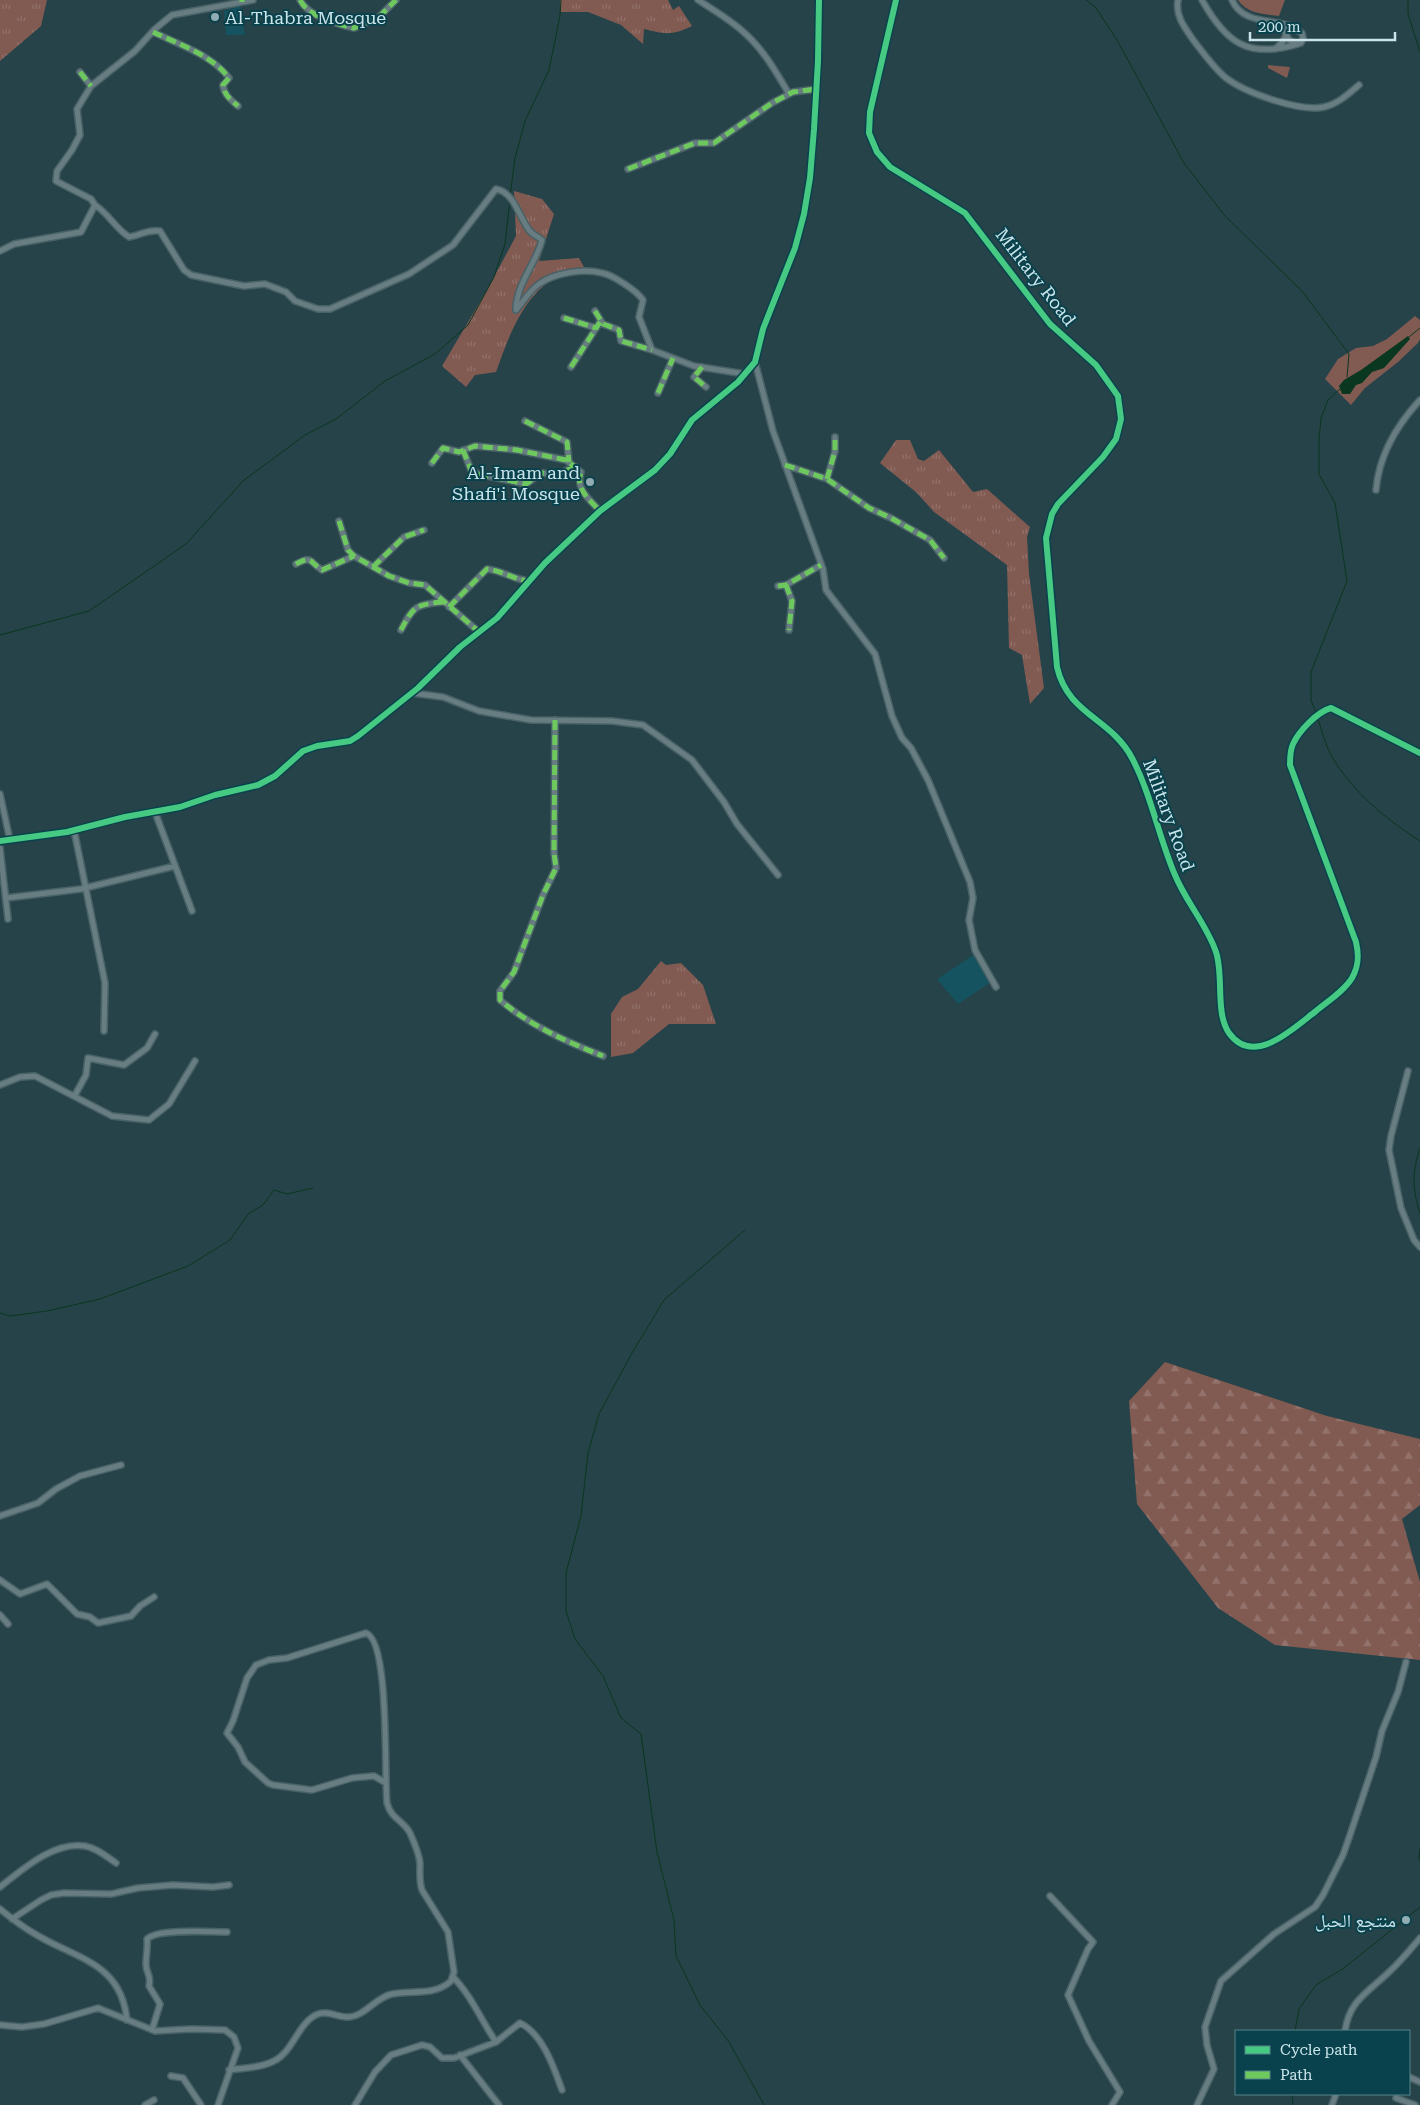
<svg xmlns="http://www.w3.org/2000/svg" width="1420" height="2105" font-family="'Roboto Serif','Noto Naskh Arabic',serif">
  <style>
    .built { fill: #14535f }
    .grass { fill: url(#grass-tufts) }
    .forest { fill: url(#forest-firs) }
    .green { fill: #815a52 }
    .water { fill: #0a371f }
    .lines { fill: none; stroke-linecap: round; stroke-linejoin: round }
    .stream { stroke: #0a371f; stroke-width: 1 }
    .minor-casing { stroke: #496267; stroke-width: 8 }
    .minor { stroke: #677d82; stroke-width: 5 }
    .quiet { stroke: #6dc95d; stroke-width: 5; stroke-dasharray: 10 5; stroke-linecap: butt }
    .cycleway-casing { stroke: #09424c; stroke-width: 9 }
    .cycleway { stroke: #46c982; stroke-width: 6 }
    .poi-dot { fill: #91acb2; stroke: #09424c; stroke-width: 2 }
    .labels { text-anchor: middle; dominant-baseline: central; stroke-width: 4; stroke-linejoin: round; paint-order: stroke }
    .poi-label { font-size: 18px; fill: #cae4ea; stroke: #09424c; text-anchor: end }
    .street-label { font-size: 18px; fill: #cae4ea; stroke: #09424c }
  </style>
  <defs>
    <pattern id="grass-tufts" width="24" height="20" patternUnits="userSpaceOnUse" patternTransform="scale(1.25)"><rect width="24" height="20" fill="#815a52"/><path d="M3 7l-1-3M5 7V3M7 7l1-3M15 17l-1-3M17 17v-4M19 17l1-3" fill="none" stroke="#92726b"/></pattern>
    <pattern id="forest-firs" width="22" height="20" patternUnits="userSpaceOnUse" patternTransform="scale(1.25)"><rect width="22" height="20" fill="#815a52"/><path d="M5 1l3.5 6h-7zM16 11l3.5 6h-7z" fill="#92726b"/></pattern>
  </defs>
  <rect width="100%" height="100%" fill="#264349"/>
  <path class="built" d="M240,6l5,29h-19l-2,-24z
    M978,952l13,30 -33,22 -21,-25z"/>
  <path class="grass" d="M0,0h47l-6,26 -41,35z
    M560,0h108l5,10 6,-4 13,20c-20,10 -28,8 -48,3l-1,15 -22,-19 -33,-13h-28z
    M514,191l28,8 12,15 -15,47 40,-3 6,11c-10,3 -22,5 -30,9 -33,19 -47,61 -59,94l-21,3 -9,12 -24,-21 45,-76 29,-54z
    M896,440h14l8,19 6,2 15,-11 34,42 14,-3 43,38 -3,10 2,37 15,114 -14,16 -8,-49 -13,-7 -2,-83 -73,-53 -17,-19 -37,-30z
    M661,961l5,4 15,-2 22,22 13,39h-47l-36,29 -22,4v-43l11,-17 16,-8z"/>
  <path class="forest" d="M1165,1362l162,54 93,23v66l-18,14 18,63v78l-145,-15 -57,-37 -81,-104 -8,-103z"/>
  <path class="green" d="M1238,0h47l-6,16c-15,-2 -32,-2 -41,-16z
    M1268,65l22,2 -3,11 -19,-10z
    M1415,316l5,4v19l-2,4 -20,19 -33,26 -14,17 -26,-26 13,-20 18,-11 17,-2 14,-7z"/>
  <path class="water" d="M1408,336l2,3 -26,29 -12,4 -10,11 -6,2 -6,9h-8l-3,-8 5,-6 17,-10z"/>
  <g class="lines">
    <path class="stream" d="M1086,0l10,8 21,32 67,123 41,53 77,75 47,63 -2,23
      M1408,0v14l12,38
      M510,196l5,-38 10,-37 24,-51 11,-54 1,-16
      M1409,337l11,-9
      M0,635l89,-24 97,-67 57,-63 62,-46 31,-16 49,-38 50,-27 33,-29 26,-48 11,-33 5,-44
      M1316,713l-5,-13v-28l36,-91 -12,-78 -16,-29v-34l2,-22 7,-18 12,-11
      M1318,719c4,12 7,25 13,36 21,37 55,64 89,86
      M1420,1148c-8,24 -8,41 0,65
      M745,1230l-81,70 -32,53 -33,61 -11,39 -7,63 -15,57v38l9,28 28,37 18,42 20,16 16,118 17,68 2,36 24,49 29,37 35,63
      M0,1313l10,3 37,-5 53,-12 88,-33 42,-26 18,-26 15,-9 11,-15 13,4 26,-6
      M1420,1848l-1,8 1,5
      M1295,2031l4,-22 17,-24 28,-17 76,-61
      M1292,2094l1,11"/>
    <g class="minor-casing">
      <path id="minor" d="M300,0c9,17 37,24 54,28l24,-10 18,-18
        M698,0c14,9 29,18 42,29 22,18 35,41 49,65
        M896,0l-26,112 -1,21 8,19 13,15 75,46 85,111 46,41 22,31 3,23 -5,20 -13,18 -45,47 -6,10 -6,24 11,129c11,48 54,51 75,91 19,36 27,80 43,117 11,27 32,50 41,77 8,24 -1,61 13,81 25,35 66,-6 87,-22 12,-10 28,-20 36,-33 7,-12 7,-23 4,-36l-66,-177c0,-7 0,-15 3,-21 6,-13 24,-32 38,-36l89,45
        M1178,0c-3,16 7,28 16,41 10,13 20,27 32,37 20,15 73,34 98,29 14,-3 24,-13 35,-22
        M1202,0c24,43 46,59 96,44
        M1232,0c10,24 40,19 59,26
        M1289,26l13,7 1,5 -2,5 -5,1 -7,-4 -4,-8z
        M153,32c25,12 59,23 76,46l-6,7c1,10 8,15 15,21
        M1275,49l7,-6 4,-8
        M80,72l11,14
        M628,169l67,-26h19l58,-40 21,-11 24,-3
        M95,205c14,9 20,23 34,32 13,-2 18,-8 31,-6l24,39 7,5 53,11 21,-2 21,8 9,9 23,8h12l79,-35 44,-29 43,-56c18,3 23,28 33,41 3,4 9,7 13,10 -6,24 -26,44 -26,70 7,-8 14,-20 23,-26 15,-11 45,-16 63,-11 11,2 35,18 41,27l-4,17 13,33 42,16 51,8
        M0,251l14,-7 67,-12 14,-27 -4,-6 -35,-18 1,-10 15,-21 8,-15 -3,-26 14,-23 44,-35 20,-22 17,-14 81,-15
        M595,311l8,13 16,6 2,11 31,9
        M564,318l32,10
        M755,362l18,69 50,138 3,21 49,64 17,62 10,22 9,10 17,32 42,102 3,16 -4,22 6,30 21,37
        M571,367l29,-45
        M702,367l-8,10 12,10
        M658,393l15,-35
        M525,421l42,21 2,20
        M463,450l8,20 7,4 48,10 16,-11 14,2 19,-8
        M432,463l11,-15 16,4 16,-6 42,4 49,10 15,12c-6,17 8,27 19,39
        M785,465l42,14 42,29 22,10 39,22 14,18
        M827,479l8,-28v-14
        M1376,490c3,-35 20,-64 44,-90
        M339,521l9,29 6,6 35,20 20,7 16,2 54,47
        M296,564c17,-9 13,-2 26,6l32,-14
        M373,567l31,-30 20,-7
        M786,585l6,16 -3,29
        M778,586l8,-1 35,-20
        M449,607l38,-38c16,2 25,10 42,12
        M401,630c13,-25 15,-25 42,-28
        M412,693l31,4 36,14 52,9 81,1 31,4 49,35 32,42 13,22 41,51
        M555,720l-1,133 2,15 -13,27 -29,77 -14,19v9c29,25 67,42 103,56
        M0,794l10,46
        M155,812l37,99
        M74,830l31,153 -1,48
        M0,841l67,-9 58,-15 55,-10 35,-12 43,-10 17,-9 28,-25 14,-5 33,-5 8,-5 60,-48 42,-41 37,-29 48,-55 55,-52 55,-41 15,-16 22,-34 46,-38 17,-20 8,-33 32,-81 9,-34 6,-36 4,-49 4,-68 1,-61
        M0,848l8,71
        M6,898l75,-9 94,-23
        M1408,1071l-17,65 -2,14 12,58 13,32 6,7
        M0,1085l20,-8 15,-1 77,40 37,4 20,-16 26,-43
        M75,1095l11,-20 2,-17 36,7 23,-17 8,-14
        M0,1516l38,-13 18,-14 24,-13 41,-11
        M0,1580l20,14 27,-10 30,30 13,3 8,6 33,-7 9,-10 14,-9
        M0,1615l8,9
        M0,1887c23,-18 54,-46 85,-41 12,2 22,11 31,17
        M1050,1896l43,46 -5,7 -20,46 21,46 31,51 -8,13
        M0,1909c11,9 23,18 35,25 41,25 86,28 92,86
        M12,1919l29,-19 10,-5 13,-2 47,1 27,-6 35,-3 40,2 16,-2
        M453,1977c18,18 28,43 43,65
        M0,2025l22,2 22,-3 54,-16 57,23 36,-2 34,1 9,7 4,11 -20,57
        M152,2030l8,-26 -11,-18c3,-11 -4,-14 -3,-23 0,-8 2,-15 1,-24 11,-11 63,-7 80,-7
        M1345,2031c4,-30 23,-39 43,-58 12,-11 22,-23 32,-35
        M460,2055l39,50
        M229,2070c14,-2 32,-2 45,-9 20,-10 24,-39 44,-47 10,-4 21,4 31,3 16,-1 27,-20 43,-23 20,-4 43,2 59,-13l3,-9 -6,-40 -26,-42c-3,-9 -2,-18 -2,-27 -1,-10 -6,-21 -10,-30 -7,-13 -19,-14 -23,-30 -3,-27 3,-162 -21,-170l-79,25 -18,2 -13,5 -9,13 -14,43 -6,12 11,14 7,15 23,21 5,2 39,5 40,-12 22,-2 12,7
        M171,2076l12,2 18,27
        M1409,2077l11,5
        M1396,2098l19,7
        M145,2105l9,-5
        M355,2105l20,-33 16,-17 31,-10 8,2 12,11h12l42,-16 24,-19c23,11 34,45 42,67
        M1197,2105l17,-36 -7,-24 -2,-18 16,-46 53,-47 41,-27 8,-12 20,-40 7,-20 26,-78 6,-26 16,-39 8,-30
        M1332,2105l4,-11"/>
    </g>
    <use href="#minor" class="minor"/>
    <path class="quiet" d="M300,0c9,17 37,24 54,28l24,-10 18,-18
      M242,2v-2
      M153,32c25,12 59,23 76,46l-6,7c1,10 8,15 15,21
      M80,72l11,14
      M628,169l67,-26h19l58,-40 21,-11 24,-3
      M595,311l8,13 16,6 2,11 31,9
      M564,318l32,10
      M571,367l29,-45
      M702,367l-8,10 12,10
      M658,393l15,-35
      M525,421l42,21 2,20
      M463,450l8,20 7,4 48,10 16,-11 14,2 19,-8
      M432,463l11,-15 16,4 16,-6 42,4 49,10 15,12c-6,17 8,27 19,39
      M785,465l42,14 42,29 22,10 39,22 14,18
      M827,479l8,-28v-14
      M339,521l9,29 6,6 35,20 20,7 16,2 54,47
      M296,564c17,-9 13,-2 26,6l32,-14
      M373,567l31,-30 20,-7
      M786,585l6,16 -3,29
      M778,586l8,-1 35,-20
      M449,607l38,-38c16,2 25,10 42,12
      M401,630c13,-25 15,-25 42,-28
      M555,720l-1,133 2,15 -13,27 -29,77 -14,19v9c29,25 67,42 103,56"/>
    <g class="cycleway-casing">
      <path id="cycleway" d="M896,0l-26,112 -1,21 8,19 13,15 75,46 85,111 46,41 22,31 3,23 -5,20 -13,18 -45,47 -6,10 -6,24 11,129c11,48 54,51 75,91 19,36 27,80 43,117 11,27 32,50 41,77 8,24 -1,61 13,81 25,35 66,-6 87,-22 12,-10 28,-20 36,-33 7,-12 7,-23 4,-36l-66,-177c0,-7 0,-15 3,-21 6,-13 24,-32 38,-36l89,45
        M0,841l67,-9 58,-15 55,-10 35,-12 43,-10 17,-9 28,-25 14,-5 33,-5 8,-5 60,-48 42,-41 37,-29 48,-55 55,-52 55,-41 15,-16 22,-34 46,-38 17,-20 8,-33 32,-81 9,-34 6,-36 4,-49 4,-68 1,-61"/>
    </g>
    <use href="#cycleway" class="cycleway"/>
  </g>
  <g class="poi-dot">
    <circle cx="215" cy="17" r="5"/>
    <circle cx="590" cy="482" r="5"/>
    <circle cx="1406" cy="1920" r="5"/>
  </g>
  <g class="labels">
    <g class="poi-label">
      <text x="225" y="17" text-anchor="start">Al-Thabra Mosque</text>
      <text x="580" y="472">Al-Imam and<tspan x="580" dy="21">Shafi'i Mosque</tspan></text>
      <text x="1396" y="1920">منتجع الحبل</text>
    </g>
    <g class="street-label">
      <text transform="translate(1036 277) rotate(52)">Military Road</text>
      <text transform="translate(1169 815) rotate(70)">Military Road</text>
    </g>
  </g>
  <rect x="1235" y="2030" width="175" height="65" fill="#09424c" stroke="#56838b"/>
  <rect x="1245" y="2046" width="25" height="8" fill="#46c982" stroke="#56838b"/>
  <text x="1280" y="2055" font-size="15" fill="#cae4ea">Cycle path</text>
  <rect x="1245" y="2071" width="25" height="8" fill="#6dc95d" stroke="#56838b"/>
  <text x="1280" y="2080" font-size="15" fill="#cae4ea">Path</text>
  <path d="M1250 32v8h145v-8" fill="none" stroke="#cae4ea" stroke-width="2.5"/>
  <text x="1258" y="32" font-size="15" fill="#cae4ea" stroke="#09424c" stroke-width="4" paint-order="stroke">200 m</text>
</svg>
